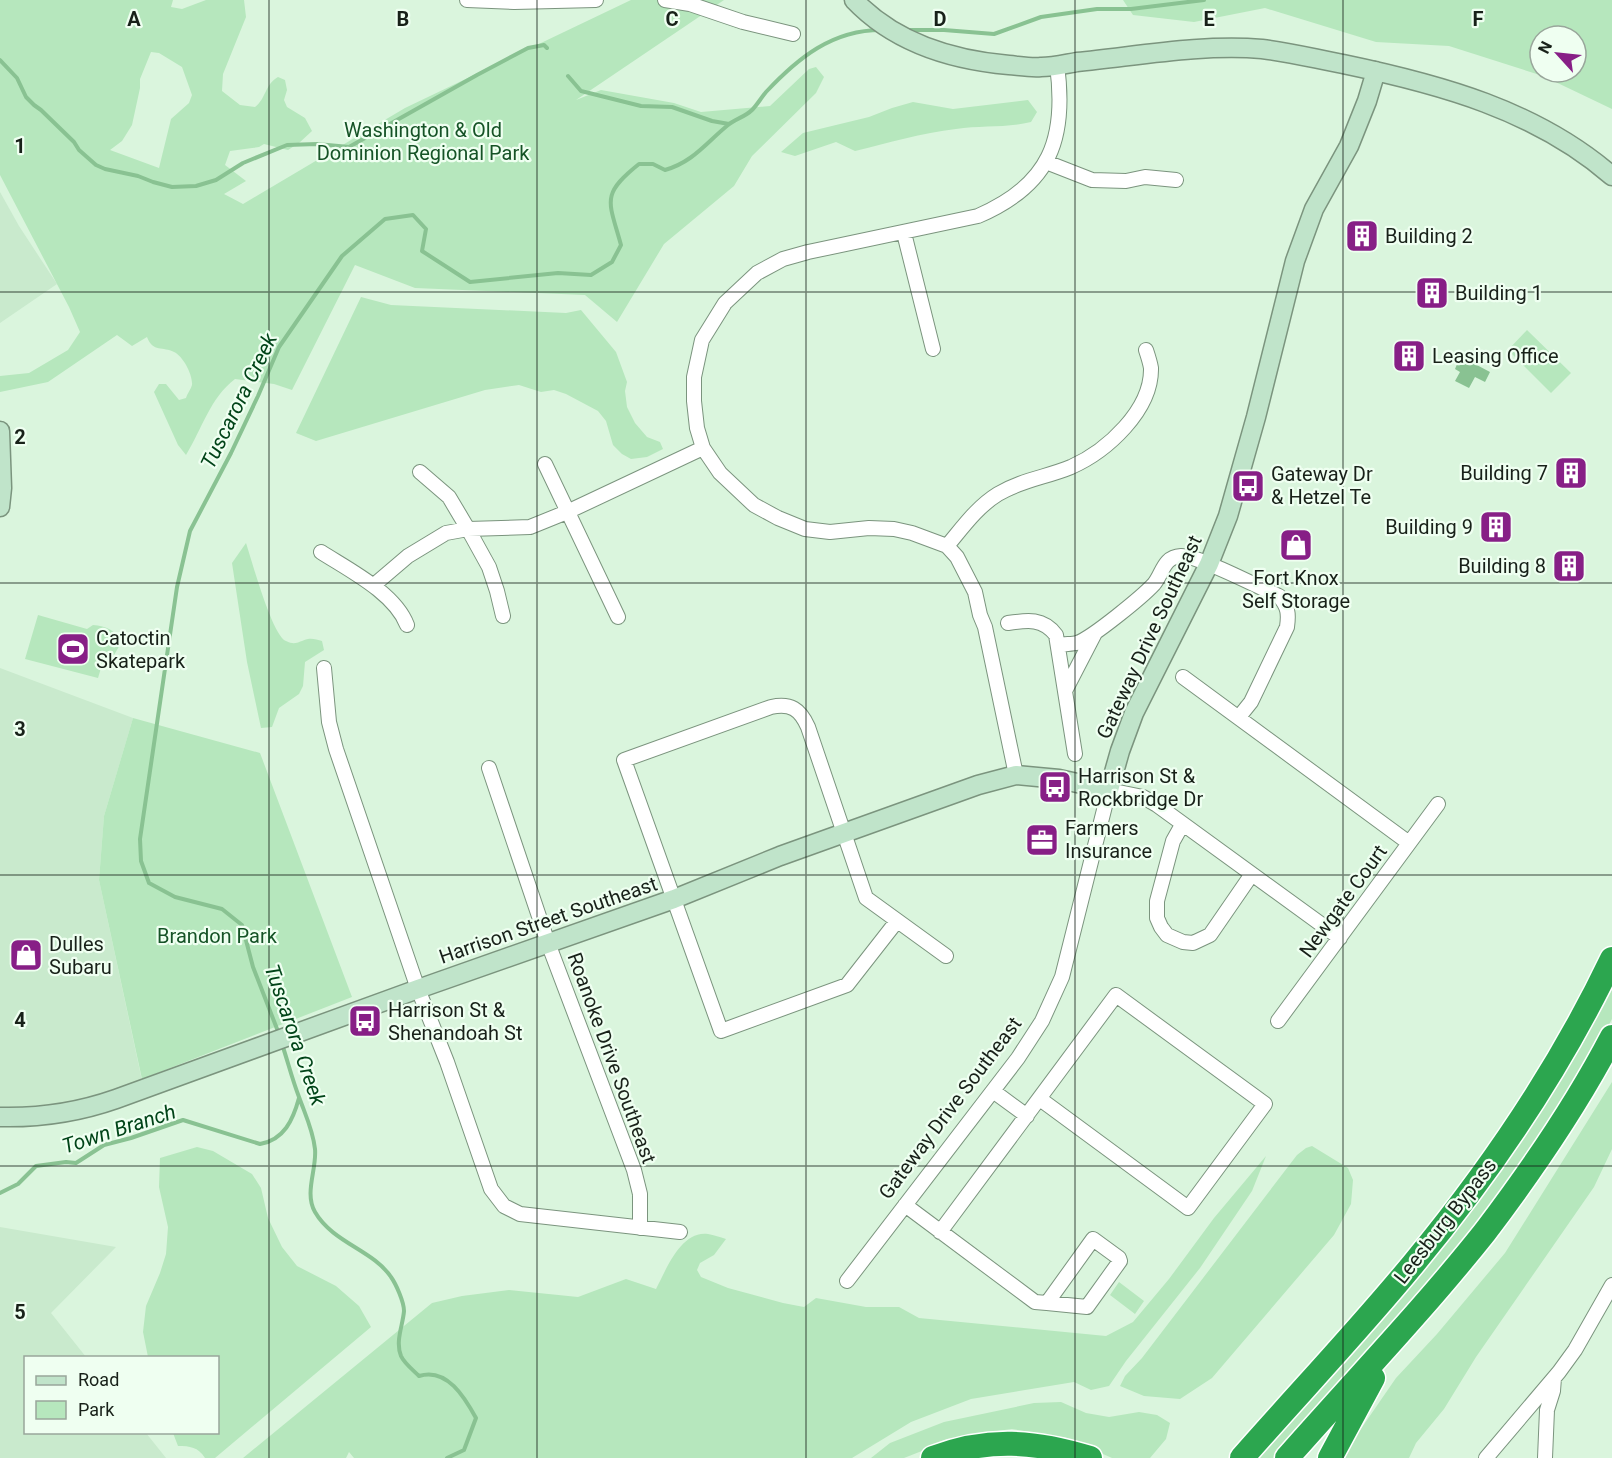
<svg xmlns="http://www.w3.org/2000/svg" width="1612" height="1458" font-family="Roboto,sans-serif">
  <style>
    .built { fill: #c9eacd }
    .green { fill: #b6e7bd; fill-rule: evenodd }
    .water { fill: #89c292 }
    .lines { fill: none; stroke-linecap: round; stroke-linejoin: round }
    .stream { stroke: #89c292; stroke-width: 4 }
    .street-casing { stroke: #7b947e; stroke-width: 16 }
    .secondary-casing { stroke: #7b947e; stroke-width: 21 }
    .highway-casing { stroke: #fff; stroke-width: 27 }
    .street { stroke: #fff; stroke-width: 14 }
    .secondary { stroke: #c0e4ca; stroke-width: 18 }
    .highway { stroke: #2ca64f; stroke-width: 24 }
    .grid { fill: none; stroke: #182119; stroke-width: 1.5; stroke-opacity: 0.55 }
    .labels { text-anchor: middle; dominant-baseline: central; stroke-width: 4.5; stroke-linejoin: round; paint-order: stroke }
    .park-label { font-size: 20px; fill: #155326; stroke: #effff1 }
    .poi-label { font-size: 20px; fill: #182119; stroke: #effff1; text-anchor: start }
    .street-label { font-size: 20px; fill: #182119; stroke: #effff1 }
    .water-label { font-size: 21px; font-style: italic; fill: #004418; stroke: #effff1 }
    .grid-label { font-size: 20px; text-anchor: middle; font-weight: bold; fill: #182119; stroke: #effff1; stroke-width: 4.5; stroke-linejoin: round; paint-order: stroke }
  </style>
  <rect width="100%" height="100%" fill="#daf5dd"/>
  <path class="built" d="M0,192l19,34 38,58 -57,39z
    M0,668l133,50 -29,98 -5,64 45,210 -144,26z
    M0,1227l116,20 -65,66 35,44 -60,1v74l120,1 20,25h-166z"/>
  <path class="green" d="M0,0h173l-2,7 11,2 24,-9h38l2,17 -23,57 -1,17 18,14 15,2c11,-8 10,-23 23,-30l7,3 2,10 -3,10 3,7 18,11 7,13 -13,12 -11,7 -24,-6 -5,3 -29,4 -5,14 21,16 -22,13 19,10 162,-96 226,-108h93l-148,100 25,-10 73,13 27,9 69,-6 39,-37 7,-2 8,10 -8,16 -64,63 -18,30 -70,58 -47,78 -32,-27 -170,-7 -60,-23 -63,125 -18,-6 -39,-5c-25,19 -33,50 -49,76l-8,-10 -24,-53 5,-8h7l13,16 7,-2c1,-4 5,-9 6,-13 1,-10 -9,-29 -18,-33 -11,-6 -21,1 -27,-15l-15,9 -15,-11 -69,47 -48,10v-16l29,-3 39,-23 12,-18 -11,-25 -69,-132zM151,52l8,1 23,14 10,28 -3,8 -18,16 -12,49 -49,-18 12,-9 10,-16 8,-37v-9z
    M1123,0h489v109l-69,-33 -94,-30 -73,-4 -111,-34 -71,14 -61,-7zM1540,36h36v36h-36z
    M1028,100l9,12 -6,10c-24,6 -50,3 -75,7 -34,4 -68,14 -101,22l-19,-9 -41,14 -14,-4 22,-19 66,-16 23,-9 21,-6 40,7z
    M361,297l30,8 175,8 15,-3 35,42 11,30 -2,9 2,16 8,16 12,14 13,5 3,7 -16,8 -16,2 -9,-5 -9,-9 -7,-24 -8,-10 -32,-17 -12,-4 -13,2 -22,-7 -34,5 -169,51 -20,-8z
    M1527,330l44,43 -20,20 -43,-43z
    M246,543c6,18 26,92 40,98 10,5 13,0 22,-2 4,-1 10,1 14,2l2,9 -19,12 -2,24 -4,8 -20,14 -7,19 -11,1 -14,-66 -15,-99z
    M38,615l49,14 6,-4c13,1 23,5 28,18l-7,12 -10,3 -6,20 -73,-19z
    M133,718l127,35 92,244 -210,82 -43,-199 5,-64z
    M1612,977v42l-26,49 -106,157 -201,233h-25l158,-180z
    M1612,1082v67l-18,38 -118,170 -32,52 -28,34 -7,15h-64l11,-22 40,-58 41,-44 68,-81z
    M1312,1146l36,22 5,12 -2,24 -17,31 -122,143 -32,21 -36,-3 -24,-10 5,-10 17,-18 155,-203 9,-7z
    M197,1147l16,4 39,23 9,14 7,30 14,29 15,19 39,20 23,20 12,21 -156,131h-10c-7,-11 -15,-12 -27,-12l-5,-13 45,-1v-74l-70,-1 -5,-25 3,-26 14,-33 6,-19 2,-27 -9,-40 1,-29z
    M1266,1156l-14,35 -52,77 -74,93 -17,25 -18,4 -17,-8 -103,17 -60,23 -59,36h-498l-5,-6 -3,6h-103l189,-155 30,-7 47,-6 69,7 48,-18 30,10c10,-19 25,-59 52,-55 6,1 12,3 18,5l-12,16 -14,8 -3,7 4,7 27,11 55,15 21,4 12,-9 50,9h33l20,11 187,18 27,-14 36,-43 45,-61z
    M1119,1282l25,19 -9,13 -25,-19z
    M1061,1402l25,11 23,4 30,-5 18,3 13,8 -4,16 -16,19h-38l-45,-20 -55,-9 -52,7 -56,22h-33l19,-15 54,-21 90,-19z"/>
  <path class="water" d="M1457,352l17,8 -1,3 17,9 -5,10 -10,-5 -6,11 -14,-7 5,-9 -5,-3 3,-7 -5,-3z"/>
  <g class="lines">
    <path class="stream" d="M906,30h38l50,4 47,-17 56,-8h34l73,-9
      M0,60l17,18 9,19 8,8 7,5 33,32 5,8 17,15 9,4 33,7 15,6 19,5 24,-1 20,-6 27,-17 44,-18 30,-1 32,3 128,-72 51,-27 16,-3 3,3
      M568,76l13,15 60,15 31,1 40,14 17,3
      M279,1034l-26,-67 -11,-42 -20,-16 -47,-12 -26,-14 -8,-22 -1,-22 37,-252 13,-56 41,-78 27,-57 21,-49 63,-91 43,-37 28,-4 13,14 -4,22 48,31 88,-9 33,2 21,-13 9,-17c-12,-44 -21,-50 18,-81h14l12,6c28,-8 41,-27 63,-45 7,-6 17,-8 24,-15 5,-5 9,-12 14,-18 32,-34 66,-62 115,-62
      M282,1044c6,18 10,35 17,53 6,17 14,33 16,52 2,20 -11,44 0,63 18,31 58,38 76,65 5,7 13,25 13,34 -1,14 -9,30 -3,45 3,7 13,15 18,20 28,-9 46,22 57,42l-12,32 -17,8
      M0,1193l18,-9 18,-18 30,-4 10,1 28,-18 27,-7 52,-18 77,24c24,-4 33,-24 39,-46"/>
    <g class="street-casing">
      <path id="street" d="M467,0l47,2 82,-2
        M665,0l25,4 53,18 50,12
        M1046,162l46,18 34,1 19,-4 31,3
        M904,233l29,116
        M545,464l73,153
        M420,472l29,25 19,32 21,38 8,24 6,25
        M947,546c16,-19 30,-39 51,-52 23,-14 49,-17 73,-27 36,-16 81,-57 80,-99 -1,-6 -3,-12 -5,-18
        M321,552c28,18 74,41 86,73
        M374,585l34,-29 38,-23 22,-4 62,-2 37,-15 136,-64
        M1008,623c20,-3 35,-5 48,12l19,119
        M1059,645c6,-1 13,-1 18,-2 15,-5 66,-47 77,-59 9,-11 9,-27 27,-28 17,-1 79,32 98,40 9,11 10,17 8,31l-36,75 -12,15
        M324,668l5,54 7,27 82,240 29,73 44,127 13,17 16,8 160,18
        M1183,677l226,166
        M1066,689l29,-56
        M489,768l59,175 86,227 6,24v34
        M1016,775l-31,-148 -5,-12 -5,-23 -18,-35 -10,-11 -35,-13 -18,-4 -25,-1 -39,4 -25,-3 -27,-11 -24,-13 -34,-32 -17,-25 -6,-20 -3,-27v-24l8,-37 23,-37 32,-30 26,-14 25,-7 170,-36c72,-31 89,-77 79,-151
        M1182,825l-9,16 -16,60v17l4,9 6,8 16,7 10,1 17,-8 42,-61
        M897,921l-50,64 -126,46 -97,-271 147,-53c20,-4 29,2 37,20l58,171 80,58
        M1278,1021l160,-217
        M993,1091l34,25
        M905,1205l130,97 12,1
        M940,1232l176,-237 149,109 -77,104 -148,-109
        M1093,1239l26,19 1,3 -33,46 -40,-4z
        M847,1281l171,-223 24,-37 20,-44 47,-187 34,7 14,8 183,133
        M1486,1458l73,-86 16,-22 37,-65
        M1545,1458l2,-48 6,-19 1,-13"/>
    </g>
    <g class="secondary-casing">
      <path id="secondary" d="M854,0c41,43 97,60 155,65 11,1 22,3 32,2 12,0 24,-3 36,-5 61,-6 124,-18 185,-13 27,3 54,10 81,15 96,20 193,46 269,112
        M0,431l2,57 -2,19
        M0,1117c40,1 79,-5 116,-18l302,-110 256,-90 106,-43 198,-71 38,-10 43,4 50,11 11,-39 14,-38 75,-149 19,-48 28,-99 39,-156 19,-52 35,-63 18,-45 9,-30"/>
    </g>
    <g class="highway-casing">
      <path id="highway" d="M933,1458c55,-21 102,-17 157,0
        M1242,1458c57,-65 117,-128 172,-195 77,-93 146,-195 198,-304
        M1287,1458c66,-75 136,-148 198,-226 47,-62 91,-126 127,-195
        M1330,1458l43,-80"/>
    </g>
    <use href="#street" class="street"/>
    <use href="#secondary" class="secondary"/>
    <use href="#highway" class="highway"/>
  </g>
  <path class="grid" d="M269,0v1458M537,0v1458M806,0v1458M1075,0v1458M1343,0v1458M0,292h1612M0,583h1612M0,875h1612M0,1166h1612"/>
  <defs>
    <g id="building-square" transform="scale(1.725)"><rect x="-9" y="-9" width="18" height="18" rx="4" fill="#871f86" stroke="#effff1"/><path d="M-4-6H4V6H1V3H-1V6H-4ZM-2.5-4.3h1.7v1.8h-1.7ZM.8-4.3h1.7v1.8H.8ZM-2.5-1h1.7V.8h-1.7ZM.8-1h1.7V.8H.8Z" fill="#fff"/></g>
    <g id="bus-square" transform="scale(1.725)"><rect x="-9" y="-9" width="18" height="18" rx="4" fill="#871f86" stroke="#effff1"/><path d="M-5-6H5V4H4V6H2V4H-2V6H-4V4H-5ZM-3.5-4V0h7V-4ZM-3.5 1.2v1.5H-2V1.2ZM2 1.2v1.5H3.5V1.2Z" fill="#fff"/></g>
    <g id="shop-square" transform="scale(1.725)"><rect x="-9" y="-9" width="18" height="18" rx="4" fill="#871f86" stroke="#effff1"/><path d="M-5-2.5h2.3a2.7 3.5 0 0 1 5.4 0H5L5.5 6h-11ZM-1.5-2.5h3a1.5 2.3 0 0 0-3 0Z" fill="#fff"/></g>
    <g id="stadium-square" transform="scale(1.725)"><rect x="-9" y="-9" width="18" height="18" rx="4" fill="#871f86" stroke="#effff1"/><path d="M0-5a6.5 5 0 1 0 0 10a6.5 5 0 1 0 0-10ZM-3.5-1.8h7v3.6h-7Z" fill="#fff"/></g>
    <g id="office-square" transform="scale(1.725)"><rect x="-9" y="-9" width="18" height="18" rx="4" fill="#871f86" stroke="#effff1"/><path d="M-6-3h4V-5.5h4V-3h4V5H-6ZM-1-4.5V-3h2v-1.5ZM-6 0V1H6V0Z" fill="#fff"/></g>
  </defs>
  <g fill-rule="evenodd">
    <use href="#building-square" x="1362" y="236"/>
    <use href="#building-square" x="1432" y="293"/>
    <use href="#building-square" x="1409" y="356"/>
    <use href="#building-square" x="1571" y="473"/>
    <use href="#bus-square" x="1248" y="486"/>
    <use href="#building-square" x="1496" y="527"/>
    <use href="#shop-square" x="1296" y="545"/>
    <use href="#building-square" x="1569" y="566"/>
    <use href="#stadium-square" x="73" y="649"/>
    <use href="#bus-square" x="1055" y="787"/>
    <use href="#office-square" x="1042" y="840"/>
    <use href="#shop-square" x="26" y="955"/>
    <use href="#bus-square" x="365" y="1021"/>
  </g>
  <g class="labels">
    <g class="park-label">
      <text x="423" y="130">Washington &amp; Old<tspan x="423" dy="23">Dominion Regional Park</tspan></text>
      <text x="217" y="936">Brandon Park</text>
    </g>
    <g class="poi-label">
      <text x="1385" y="236">Building 2</text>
      <text x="1455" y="293">Building 1</text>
      <text x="1432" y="356">Leasing Office</text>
      <text x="1548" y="473" text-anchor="end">Building 7</text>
      <text x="1271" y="474">Gateway Dr<tspan x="1271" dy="23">&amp; Hetzel Te</tspan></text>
      <text x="1473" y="527" text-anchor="end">Building 9</text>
      <text x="1546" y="566" text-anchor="end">Building 8</text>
      <text x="1296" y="578" text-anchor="middle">Fort Knox<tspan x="1296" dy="23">Self Storage</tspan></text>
      <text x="96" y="638">Catoctin<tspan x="96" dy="23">Skatepark</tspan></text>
      <text x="1078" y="776">Harrison St &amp;<tspan x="1078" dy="23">Rockbridge Dr</tspan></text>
      <text x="1065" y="828">Farmers<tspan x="1065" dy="23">Insurance</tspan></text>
      <text x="49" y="944">Dulles<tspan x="49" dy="23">Subaru</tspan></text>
      <text x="388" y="1010">Harrison St &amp;<tspan x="388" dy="23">Shenandoah St</tspan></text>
    </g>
    <g class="street-label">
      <text transform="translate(1149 637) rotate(-65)">Gateway Drive Southeast</text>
      <text transform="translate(1343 901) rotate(-54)">Newgate Court</text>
      <text transform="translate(548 920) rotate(-19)">Harrison Street Southeast</text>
      <text transform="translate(612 1058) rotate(70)">Roanoke Drive Southeast</text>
      <text transform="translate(950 1108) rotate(-53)">Gateway Drive Southeast</text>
      <text transform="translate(1445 1221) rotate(-52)">Leesburg Bypass</text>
    </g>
    <g class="water-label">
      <text transform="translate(239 401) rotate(-64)">Tuscarora Creek</text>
      <text transform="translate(295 1035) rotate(71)">Tuscarora Creek</text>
      <text transform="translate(119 1129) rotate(-18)">Town Branch</text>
    </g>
  </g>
  <g class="grid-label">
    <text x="134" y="26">A</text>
    <text x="403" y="26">B</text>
    <text x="672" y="26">C</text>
    <text x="940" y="26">D</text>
    <text x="1209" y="26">E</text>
    <text x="1478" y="26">F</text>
    <text x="20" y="153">1</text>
    <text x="20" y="444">2</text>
    <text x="20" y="736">3</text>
    <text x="20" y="1027">4</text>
    <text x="20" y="1319">5</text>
  </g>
  <rect x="24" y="1356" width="195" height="78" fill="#effff1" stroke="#99a69b" stroke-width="1.5"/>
  <rect x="36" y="1376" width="30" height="9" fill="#c0e4ca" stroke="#99a69b" stroke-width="1.5"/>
  <text x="78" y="1386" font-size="18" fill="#182119">Road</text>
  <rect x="36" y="1401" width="30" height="18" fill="#b6e7bd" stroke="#99a69b" stroke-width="1.5"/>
  <text x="78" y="1416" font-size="18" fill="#182119">Park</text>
  <g transform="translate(1558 54) rotate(297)"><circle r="28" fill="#effff1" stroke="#99a69b" stroke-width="1.5"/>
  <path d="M0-4.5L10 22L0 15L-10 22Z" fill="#871f86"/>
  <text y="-9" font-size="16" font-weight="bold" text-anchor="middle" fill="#182119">N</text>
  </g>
</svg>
